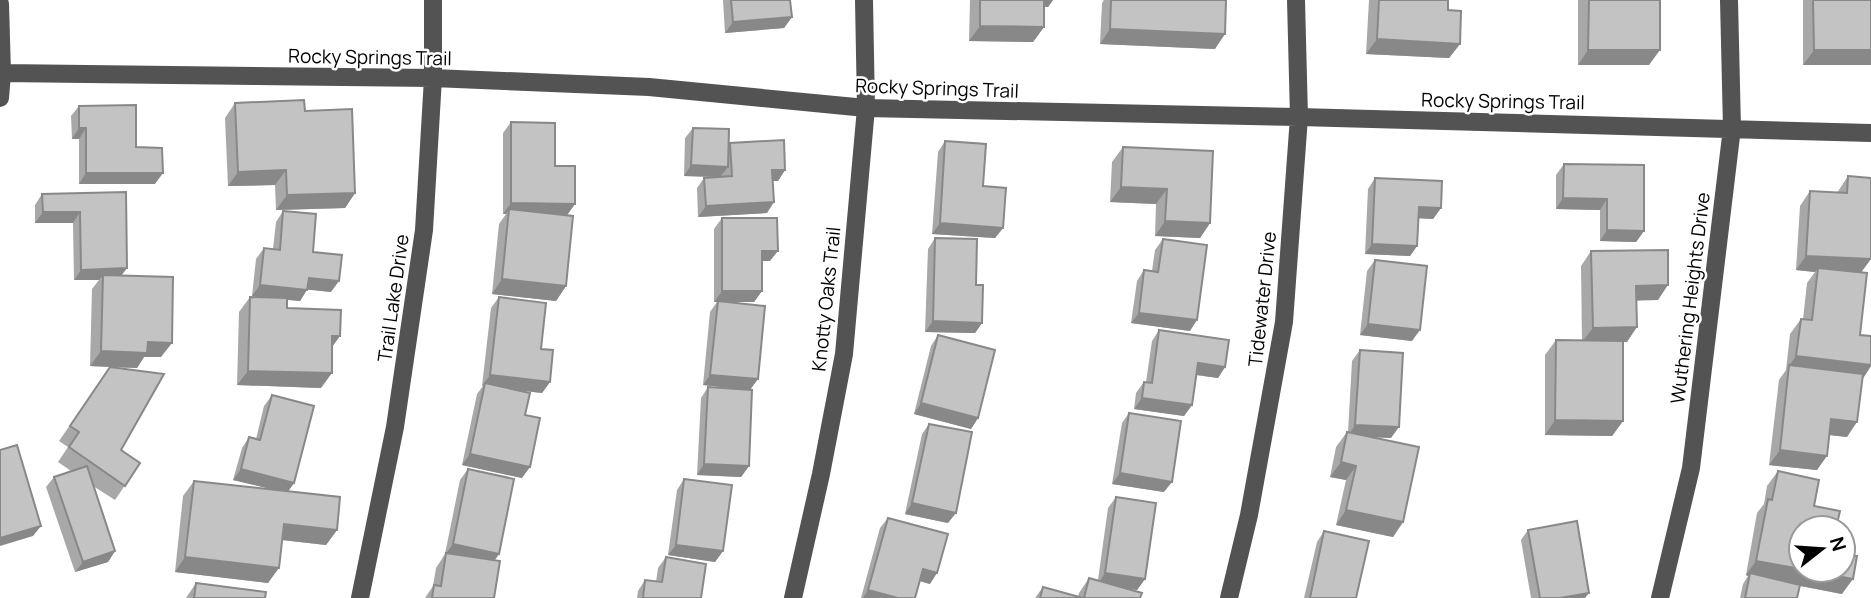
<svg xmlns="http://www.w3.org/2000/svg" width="1871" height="598" font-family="Manrope,sans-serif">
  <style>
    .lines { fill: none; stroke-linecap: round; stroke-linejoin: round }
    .minor { stroke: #535353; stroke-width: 18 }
    .wall { fill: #a8a8a8 }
    .shaded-wall { fill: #888 }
    .building { fill: #c3c3c3; stroke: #888; stroke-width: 2 }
    .labels { text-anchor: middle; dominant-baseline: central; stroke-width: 5; stroke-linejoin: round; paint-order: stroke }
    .street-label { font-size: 19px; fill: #000; stroke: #fff }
  </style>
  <rect width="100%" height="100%" fill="#fff"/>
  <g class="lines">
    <path class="minor" d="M0,4l2,69 -2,25
      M2,73l431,5 216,9 217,21 433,9 572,16
      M360,598l35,-171 29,-197 9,-152v-78
      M793,598l28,-124 23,-120 22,-246 -2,-108
      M1229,598l20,-83 35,-193 15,-205 -3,-117
      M1660,598l31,-130 41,-340 -3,-128"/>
  </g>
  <path class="wall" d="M723,0h67l2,17 -8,11 -59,5z
    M970,0h83l-5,7h-4v20l-11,15 -64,-1z
    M1104,0h122l-11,49 -115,-5 2,-41z
    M1369,0h79v10l12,34 -11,14 -83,-4z
    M1578,0h82l-11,65h-71z
    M1803,0h68v65h-68z
    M235,103l70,8 50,82 -10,15 -69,2 -1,-25 -47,1 -3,-68z
    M79,106l57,41 19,37h-76v-45h-7l-1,-23z
    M511,122l44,44 20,38 -8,11h-7l6,71 -10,15 -64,-7 7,-70 7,-10h-3v-81z
    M693,128l35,16 2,-1 55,27 -7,11h-5l-6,32 -69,4 -1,-29 7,-10 8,-1 -28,-1 1,-38z
    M945,141l38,45 20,42 -8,10 -63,-4 6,-82z
    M1123,147l87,76 -10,15 -45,-2 1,-32 -46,-2 2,-40z
    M1564,164l80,1v66l-8,11 -36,-1v-31l-44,-1v-34z
    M1848,176l13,97 -1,62 11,1v30l-9,13 -15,58 -18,-2 -12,35 -48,-5 10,-85 7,-10 4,-36 11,-15h2l4,-36 8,-11 -19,-2 4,-64 10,-15 27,2z
    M1375,178l66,30 -8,11 -14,-1 -2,28 -7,10 -45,-2 3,-65z
    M126,192l-4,83 39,82h-17l-7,11 -26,-1 10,83 19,13 -25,37 -22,-14 22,65 -7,11 -33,10 -29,-85 8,-10 17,-6 -13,-9 10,-15 -9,-6 51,-74 -20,-1 2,-77 7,-9h-25l-1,-57h-38v-18l7,-11z
    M283,211l30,41 18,40 -24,-3 -7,12 -13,-1v8l45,39 -11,41 -84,-3 2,-73 11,-15 19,1 -17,-2 4,-37 8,-11 9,1 3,-27z
    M722,218l48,43h-8v30l-8,11h-26l23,87 -2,77 -8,11 -44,-2 4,-77 7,-11 29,2 -34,-4 7,-73 7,-10h-3v-73z
    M935,238l41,47 6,38 -7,10 -50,-1 3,-83z
    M1163,239l27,92 -59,-8 6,-42 7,-11 8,1 3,-21z
    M1591,251l67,49h-22l-9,42h-4v79l-11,15 -67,-1v-80l11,-15 26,1 -1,-75z
    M1375,260l37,81 -52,-6 7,-64z
    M499,297l42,52 9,33 -8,11 -26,-3 9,25 -3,63 -60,-13 15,-71 6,-8h-1l9,-78z
    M1159,330l66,37 -7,11 -22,-3 -4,30 -8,11 -50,-7 2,-16 8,-11h2l6,-41z
    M938,335l40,83 -7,11 -57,-15 17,-68z
    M1360,350l31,88 -20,-1 32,85 -10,15 -57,-12 10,-45 -16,-3 6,-30 11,-15h1l4,-71z
    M272,395l22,88 -6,8 49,39 -11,15 -44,-5 -14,43 -93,-11 8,-76 11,-15 78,8 -39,-9 9,-32 7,-11 7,2 8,-33z
    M1129,413l35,79 -52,-8 10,-61z
    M929,424l19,99 -43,-9 17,-80z
    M468,469l31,85 -4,6 -1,38h-69l8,-12 3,-18 9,-14 15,-74z
    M1778,471l23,57 41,66 -42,-8 -3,12h-57l3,-14 5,-8 -2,-1 11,-62 7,-9 3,-18z
    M684,479l39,72 -8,11 -47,-7 9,-65z
    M1116,497l29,82 -8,11 -13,-2 16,10h-105l8,-11 35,10 1,-4 10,-15 9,2 10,-72z
    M888,518l42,66 -10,-3 -5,17h-54l19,-70z
    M1528,530l57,68h-54l-10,-58z
    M1324,531l32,67h-52l13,-56z
    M666,557l35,41h-64l1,-7 7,-11 11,2 2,-14z
    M196,583l69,15h-79z"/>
  <path class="shaded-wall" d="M1039,0h14l-5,7h-14z
    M792,17l-8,11 -59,5 8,-11z
    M980,26l64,1 -11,15 -64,-1z
    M1110,29l115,5 -10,15 -115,-5z
    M1377,39l83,5 -11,14 -83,-4z
    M1588,50h72l-11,15h-71z
    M1814,50h57v15h-68z
    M79,128h7l-7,11h-7z
    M691,165l37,2 -8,10 -36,-1z
    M286,170l-11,15 -47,1 10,-14z
    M772,170h13l-7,11h-13z
    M86,173h77l-8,11h-76z
    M1121,187l46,2 -11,15 -46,-2z
    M355,193l-10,15 -69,2 11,-15z
    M1563,198l44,1 -7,11 -44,-1z
    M774,202l-7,11 -69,4 8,-11z
    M511,203l64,1 -8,11 -58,-1v-5l-3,5h-3z
    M1419,207l22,1 -8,11 -21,-1z
    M43,212h37l-7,11h-38z
    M1165,221l45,2 -10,15 -45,-2z
    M940,223l63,5 -8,10 -63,-4z
    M1607,230l37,1 -8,11 -36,-1z
    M1372,244l45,2 -7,10 -45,-2z
    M762,251h16l-8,10h-16z
    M1806,256l65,3 -11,15 -42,-6 -3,4 -19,-2z
    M127,268l-8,11 -16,-4 -4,5h-25l7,-10z
    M309,278l30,3 -8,11 -30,-3z
    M502,279l64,7 -10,15 -64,-7z
    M260,285l47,5 -7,11 -48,-5z
    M1668,285l-10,15 -33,1 11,-15z
    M722,291h40l-8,11h-40z
    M1139,313l58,7 -7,11 -59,-8z
    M933,321l49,2 -7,10 -50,-1z
    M1368,324l52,6 -8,11 -52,-6z
    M1637,327l-10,15h-45l11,-14z
    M332,336h8l-10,14z
    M148,342l24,1 -11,14h-17l-7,11 -47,-2 11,-15z
    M1796,356l75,9v1l-9,14 -73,-14z
    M1198,363l27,4 -7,11 -28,-4z
    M248,371l84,2 -11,15 -84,-3z
    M490,375l60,7 -8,11 -58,-7 1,-3 -3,3z
    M710,375l48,4 -8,11 -47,-5z
    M1142,398l50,7 -8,11 -50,-7z
    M921,403l57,15 -7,11 -57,-15z
    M1831,419l26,3 -10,15 -26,-3z
    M1555,420l68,1 -11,15 -67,-1z
    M1355,425l44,2 -8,11 -43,-2z
    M1780,450l47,6 -10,14 -48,-5z
    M470,454l60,13 -8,11 -60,-13z
    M1341,462l15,4 -10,14 -16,-3z
    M704,464l45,2 -8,11 -44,-2z
    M241,469l53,14 -7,10 -54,-13z
    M1120,473l52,9 -8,10 -52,-8z
    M912,503l44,10 -8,10 -43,-9z
    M1346,510l57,12 -10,15 -57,-12z
    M284,524l53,6 -11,15 -53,-6z
    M41,526l-8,10 -33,10v-8z
    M453,544l46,10 -8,11 -46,-10z
    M676,545l47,6 -8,11 -47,-7z
    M115,551l-7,11 -33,10 8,-10z
    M185,557l94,11 -11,15 -93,-11z
    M1756,561l45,9 52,9 -11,15 -92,-18v-3l-2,3 -2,-1z
    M923,569l14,4 -7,11 -14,-4z
    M1105,573l40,6 -8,11 -39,-6z
    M868,590l30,8h-35z
    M1589,593l-4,5h-25z"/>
  <path class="building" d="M731,0h59l2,17 -59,5z
    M980,0h64v27l-64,-1z
    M1111,0h115l-1,34 -115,-5z
    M1379,0h69v10l13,1 -1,33 -83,-5z
    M1589,0h71v50h-72z
    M1813,0h58v50h-57z
    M304,100l1,11 47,-2 3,84 -68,2 -1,-25 -48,2 -3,-69z
    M136,105v42l26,1 1,25h-77v-45h-7v-22z
    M511,122l44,1v43h20v38l-64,-1z
    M693,128l36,1 -1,38 -37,-2z
    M784,140l1,30h-13l2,32 -68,4 -2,-28 28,-2 -2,-33z
    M945,141l41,3 -3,42 23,2 -3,40 -63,-5z
    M1123,147l90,4 -3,72 -45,-2 2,-32 -46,-2z
    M1564,164l80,1v66l-37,-1v-31l-44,-1z
    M1848,176l23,2v81l-65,-3 4,-65 37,2z
    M1375,178l67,3 -1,27 -22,-1 -2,39 -45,-2z
    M126,192l1,76 -46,2 -1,-58h-37l-1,-18z
    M509,209l64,7 -7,70 -64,-7z
    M283,211l33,3 -3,38 29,3 -3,26 -30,-3 -2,12 -47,-5 4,-37 16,2z
    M722,218h55l1,33h-16v40h-40z
    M935,238l42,1 -1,46h7l-1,38 -49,-2z
    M1163,239l44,6 -10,75 -58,-7 5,-43 14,2z
    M1668,250v35l-32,1 1,41 -44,1 -2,-77z
    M1375,260l52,6 -7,64 -52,-6z
    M1818,268l49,5 -7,62 11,1v29l-75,-9 5,-37 11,1z
    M103,275l70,2 -1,66 -24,-1 -1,11 -46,-2z
    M250,297l37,1v10l54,2 -1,26h-8v37l-84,-2z
    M499,297l47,6 -5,46 12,1 -3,32 -60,-7z
    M718,301l47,5 -7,73 -48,-4z
    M1159,330l70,10 -4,27 -27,-4 -6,42 -50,-7 2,-16 8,1z
    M938,335l57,15 -17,68 -57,-15z
    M1556,340l67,1v80l-68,-1z
    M1360,350l43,3 -4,74 -44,-2z
    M1789,365l74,9 -6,48 -26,-3 -4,37 -47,-6z
    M110,367l54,7 -43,76 19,13 -15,23 -56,-39 10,-15 -9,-6z
    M485,383l45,10 -5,22 15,3 -10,49 -60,-13z
    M708,387l44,3 -3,76 -45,-2z
    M272,395l42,11 -20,77 -53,-14 8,-32 11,3z
    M1129,413l52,8 -9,61 -52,-9z
    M929,424l43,8 -16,81 -44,-10z
    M1347,432l72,15 -16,75 -57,-12 10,-44 -15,-4z
    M17,445l24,81 -41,12v-88z
    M87,466l28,85 -32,11 -29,-85z
    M468,469l46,10 -15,75 -46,-10z
    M1778,471l41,9 -5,26 26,5 -4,17h-35v41l-45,-8 12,-62 4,1z
    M684,479l48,6 -9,66 -47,-6z
    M194,481l146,16 -3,33 -53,-6 -5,44 -94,-11z
    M1116,497l40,6 -11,76 -40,-6z
    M888,518l60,16 -11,39 -14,-4 -8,29h-17l-30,-8z
    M1577,521l12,72 -29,5h-20l-12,-68z
    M1324,531l45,10 -13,57h-46z
    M446,553l54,8 -6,37h-62l2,-13 7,1z
    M1843,553l14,3 -4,23 -49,-9h39z
    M666,557l40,7 -5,34h-58l2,-18 17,2z
    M1750,573l50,12 -3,13h-52z
    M1089,578l53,15 -2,5h-56z
    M196,583l70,9 -1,6h-71z
    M1043,587l40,11h-43z"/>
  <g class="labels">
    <g class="street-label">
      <text transform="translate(370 57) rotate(1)">Rocky Springs Trail</text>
      <text transform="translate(937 88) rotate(2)">Rocky Springs Trail</text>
      <text transform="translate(1503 101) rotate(1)">Rocky Springs Trail</text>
      <text transform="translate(393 298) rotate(-82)">Trail Lake Drive</text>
      <text transform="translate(1690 298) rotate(-83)">Wuthering Heights Drive</text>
      <text transform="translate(826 299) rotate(-84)">Knotty Oaks Trail</text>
      <text transform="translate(1262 299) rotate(-84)">Tidewater Drive</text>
    </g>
  </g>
  <g transform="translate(1822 549) rotate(73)"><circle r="33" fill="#ffffff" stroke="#999999" stroke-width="2"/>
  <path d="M0-5L12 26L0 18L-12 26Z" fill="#000000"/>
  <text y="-10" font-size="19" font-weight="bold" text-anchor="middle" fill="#000000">N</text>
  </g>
</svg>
